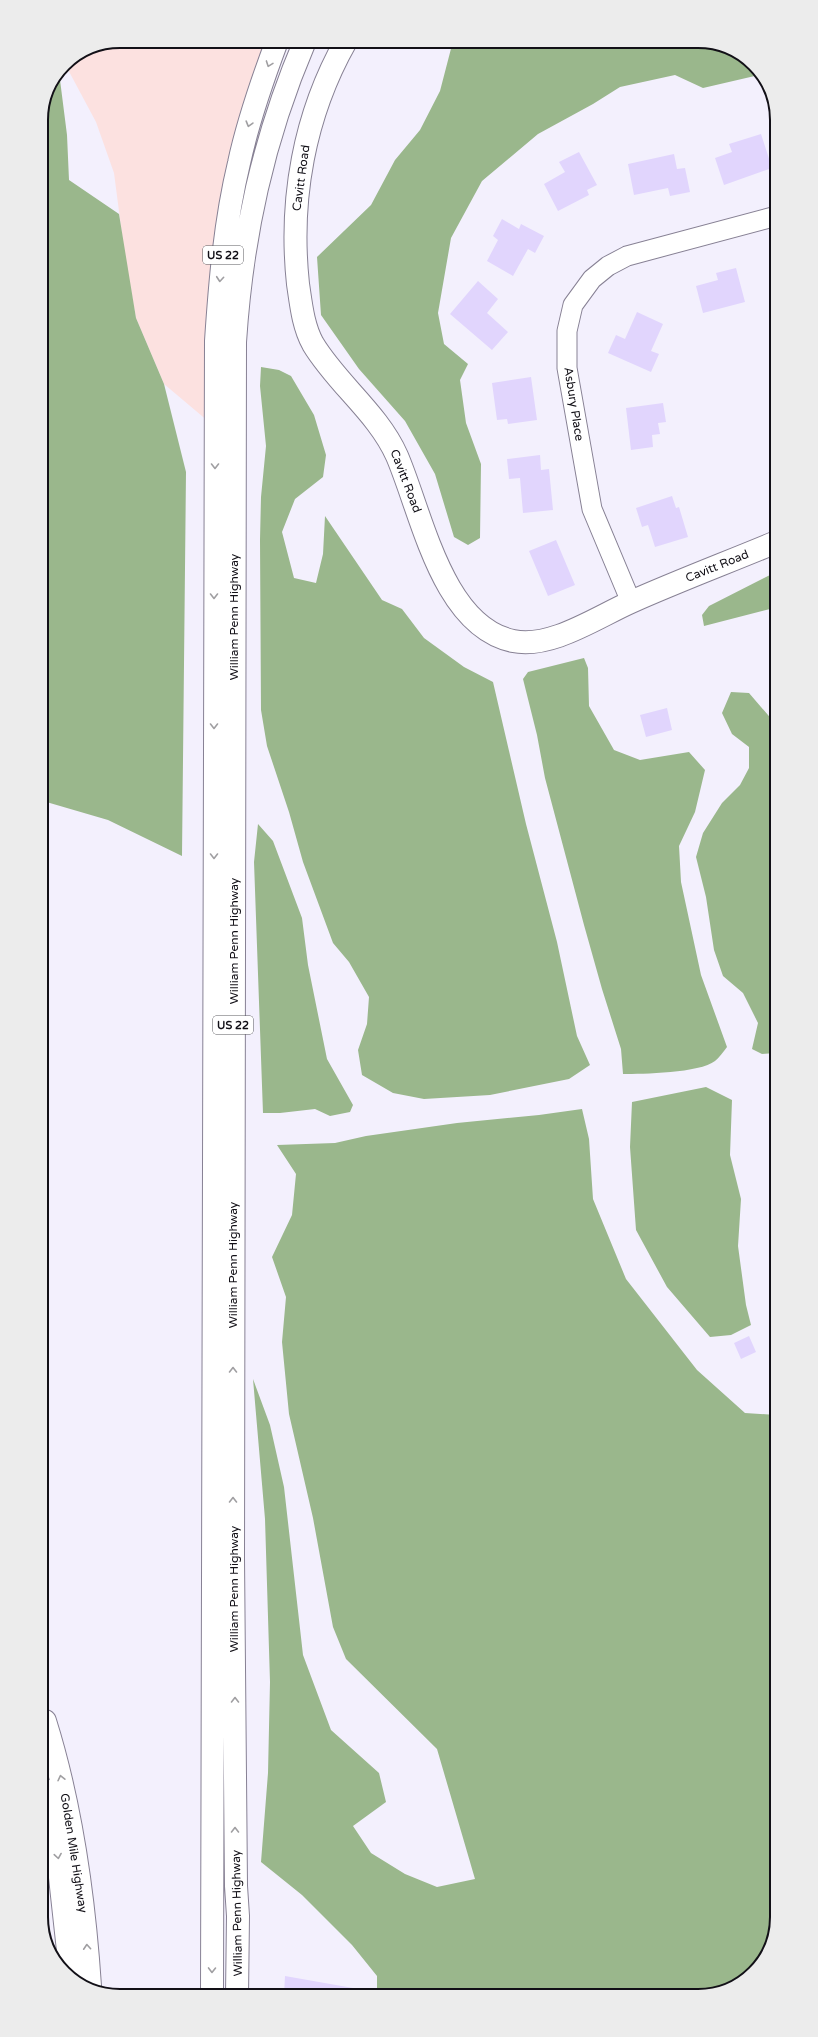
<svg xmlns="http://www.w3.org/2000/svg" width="818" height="2037" font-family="'Varela Round',sans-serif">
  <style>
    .commercial { fill: #fce1e0 }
    .forest { fill: #9ab78c }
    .building { fill: #e1d5fd }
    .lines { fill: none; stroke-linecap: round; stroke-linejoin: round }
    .street-casing { stroke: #878194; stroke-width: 21 }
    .secondary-casing { stroke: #878194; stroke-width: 24 }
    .primary-casing { stroke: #878194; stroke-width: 24 }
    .highway-casing { stroke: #878194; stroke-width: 24 }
    .street { stroke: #fff; stroke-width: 19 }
    .secondary { stroke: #fff; stroke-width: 22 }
    .primary { stroke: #fff; stroke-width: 22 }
    .highway { stroke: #fff; stroke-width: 22 }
    .oneway { stroke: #a09fa2 }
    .labels { text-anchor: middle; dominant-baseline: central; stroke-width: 3.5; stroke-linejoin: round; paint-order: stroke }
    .shield { fill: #fff; stroke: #59585d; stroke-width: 1 }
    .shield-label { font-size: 11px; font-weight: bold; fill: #121017 }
    .street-label { font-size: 12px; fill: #121017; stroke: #fff }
    .rim { fill: none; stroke: #121017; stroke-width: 2 }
  </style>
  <rect width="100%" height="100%" fill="#f3f0fd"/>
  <path class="commercial" d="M120,41h157l-28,84 -34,302 -51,-43 -28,-66 -11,-61 -11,-84 -18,-51 -31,-58 25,-17z"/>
  <path class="forest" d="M453,41h250l43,17 13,17 -56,13 -28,-13 -55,12 -27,17 -55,30 -56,47 -31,57 -13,75 6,31 24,20 -8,16 6,43 15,41 -1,74 -12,7 -14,-8 -19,-63 -30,-53 -46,-52 -38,-54 -4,-58 54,-52 24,-45 25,-30 20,-39z
    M59,72l8,63 2,45 50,34 17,104 28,66 22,88 -4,384 -74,-36 -65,-19 -2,-686 8,-30z
    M261,367l18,3 12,6 23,39 12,40 -3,22 -28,22 -13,33 12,46 22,5 7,-29 2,-38 57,84 20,9 22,29 40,29 29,15 33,142 31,118 20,94 13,29 -21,14 -79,16 -66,4 -31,-6 -31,-18 -4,-25 9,-26 2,-27 -20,-35 -16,-19 -30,-81 -14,-50 -22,-66 -6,-36 -1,-170 1,-43 5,-51 -6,-60z
    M774,573v35l-70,18 -2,-11 7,-9z
    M584,658l4,10 1,38 25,44 26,10 49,-8 16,18 -10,42 -16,34 2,36 20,93 26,72c-4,5 -8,11 -12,14 -15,12 -73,13 -92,13l-2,-25 -19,-60 -18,-64 -39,-147 -8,-43 -14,-56 5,-7z
    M731,692l18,1 25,29 1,331 -13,1 -10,-5 6,-26 -15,-30 -20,-17 -9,-26 -8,-53 -10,-40 7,-24 19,-30 18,-18 9,-17v-21l-17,-13 -10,-21z
    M258,824l15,17 29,77 6,47 19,94 26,46 -3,7 -20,4 -15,-7 -35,4h-17l-9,-251z
    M706,1087l26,13 -2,55 11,44 -3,47 8,59 5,20 -20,10 -21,2 -43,-50 -31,-57 -6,-83 2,-45z
    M582,1109l7,30 4,60 33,80 71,91 48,43 31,2 1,502 -16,48 -38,27 -346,2v-18l-25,-31 -50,-50 -41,-33 7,-89 2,-91 -5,-163 -12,-140 17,46 14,62 19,168 28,75 48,43 7,29 -33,24 18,27 34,21 32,13 38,-8 -38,-130 -91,-90 -13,-32 -20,-109 -24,-104 -7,-72 4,-45 -14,-40 20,-42 4,-41 -19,-29 58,-2 31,-7 91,-13 82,-8z"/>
  <path class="building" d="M761,134l11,34 -48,17 -9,-27 17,-6 -3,-8z
    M579,152l18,33 -10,5 2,5 -31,16 -14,-27 21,-12 -6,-10z
    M674,154l3,15 8,-1 5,24 -20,4 -2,-8 -34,7 -6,-31z
    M502,219l17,10 2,-5 23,12 -9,17 -7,-4 -15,27 -26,-15 11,-21 -5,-4z
    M736,268l9,34 -42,11 -7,-27 22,-6 -2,-7z
    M478,281l20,18 -11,14 21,19 -16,18 -42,-36z
    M637,312l26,12 -12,27 8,3 -8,18 -43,-19 8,-18 9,4z
    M531,377l6,43 -29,4 -1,-5 -10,1 -5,-37z
    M663,403l3,19 -8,1 2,11 -8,1 1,12 -22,3 -5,-42z
    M540,455l1,15 8,-1 4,41 -30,3 -3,-35 -11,1 -2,-20z
    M672,496l4,12 3,-1 9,30 -33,10 -7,-22 -6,2 -6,-19z
    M556,540l19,45 -27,11 -19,-45z
    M667,708l5,22 -26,7 -6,-22z
    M749,1336l7,16 -15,7 -7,-16z
    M285,1976l68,12 -1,6 -68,1z"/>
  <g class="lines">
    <g class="street-casing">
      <path id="street" d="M631,602l-39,-93 -25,-141v-37l6,-26 19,-26 16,-13 19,-10 146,-39"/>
    </g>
    <g class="secondary-casing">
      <path id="secondary" d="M346,41c-42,74 -57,159 -48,243 3,20 5,42 15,60 24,40 65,69 84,112 25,58 45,170 116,185 38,8 84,-24 118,-39 47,-21 95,-39 143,-59"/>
    </g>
    <g class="primary-casing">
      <path id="primary" d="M45,1721c27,86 39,175 45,265
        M45,1790l13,69 13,119"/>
    </g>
    <g class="highway-casing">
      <path id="highway" d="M212,1995l4,-1654c4,-60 9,-120 23,-178 9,-42 23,-82 38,-122
        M237,1995l1,-79 -2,-30 -3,-328 2,-1216c7,-106 28,-203 70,-301"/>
    </g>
    <use href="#street" class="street"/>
    <use href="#secondary" class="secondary"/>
    <use href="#primary" class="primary"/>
    <use href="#highway" class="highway"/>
  </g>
  <defs><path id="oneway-chevron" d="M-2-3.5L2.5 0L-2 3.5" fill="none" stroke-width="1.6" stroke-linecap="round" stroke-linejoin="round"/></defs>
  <g class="oneway">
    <use href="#oneway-chevron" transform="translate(269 64) rotate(110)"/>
    <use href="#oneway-chevron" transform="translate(249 124) rotate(106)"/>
    <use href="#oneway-chevron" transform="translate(220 279) rotate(95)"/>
    <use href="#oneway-chevron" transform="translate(215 466) rotate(90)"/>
    <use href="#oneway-chevron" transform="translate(214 596) rotate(90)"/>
    <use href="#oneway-chevron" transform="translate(214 726) rotate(90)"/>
    <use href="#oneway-chevron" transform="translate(214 856) rotate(90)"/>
    <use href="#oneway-chevron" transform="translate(233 1370) rotate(-90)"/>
    <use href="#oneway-chevron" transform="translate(233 1500) rotate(-90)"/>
    <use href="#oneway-chevron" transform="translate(235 1700) rotate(-90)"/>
    <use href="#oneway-chevron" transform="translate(61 1778) rotate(-103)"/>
    <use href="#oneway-chevron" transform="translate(235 1830) rotate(-90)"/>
    <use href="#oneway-chevron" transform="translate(58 1856) rotate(81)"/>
    <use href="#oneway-chevron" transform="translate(87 1947) rotate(-94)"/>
    <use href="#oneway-chevron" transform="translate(212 1970) rotate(91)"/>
  </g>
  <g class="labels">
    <g class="shield">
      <rect x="203" y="246" width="40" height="18" rx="3"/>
      <rect x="213" y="1016" width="40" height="18" rx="3"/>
    </g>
    <g class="shield-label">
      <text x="223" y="255">US 22</text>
      <text x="233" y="1025">US 22</text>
    </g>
    <g class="street-label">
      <text transform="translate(301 178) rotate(-82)">Cavitt Road</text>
      <text transform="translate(574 404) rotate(81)">Asbury Place</text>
      <text transform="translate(406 481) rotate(69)">Cavitt Road</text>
      <text transform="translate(717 566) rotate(-22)">Cavitt Road</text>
      <text transform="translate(234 617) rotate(-90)">William Penn Highway</text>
      <text transform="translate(234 941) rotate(-90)">William Penn Highway</text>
      <text transform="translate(233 1265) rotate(-90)">William Penn Highway</text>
      <text transform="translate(234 1589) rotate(-90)">William Penn Highway</text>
      <text transform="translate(74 1853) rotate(81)">Golden Mile Highway</text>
      <text transform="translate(237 1913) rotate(-91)">William Penn Highway</text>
    </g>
  </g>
  <path d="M0 0H818V2037H0ZM120 48H698A72 72 0 0 1 770 120V1917A72 72 0 0 1 698 1989H120A72 72 0 0 1 48 1917V120A72 72 0 0 1 120 48Z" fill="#ececec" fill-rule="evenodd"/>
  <path class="rim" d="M120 48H698A72 72 0 0 1 770 120V1917A72 72 0 0 1 698 1989H120A72 72 0 0 1 48 1917V120A72 72 0 0 1 120 48Z"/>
</svg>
